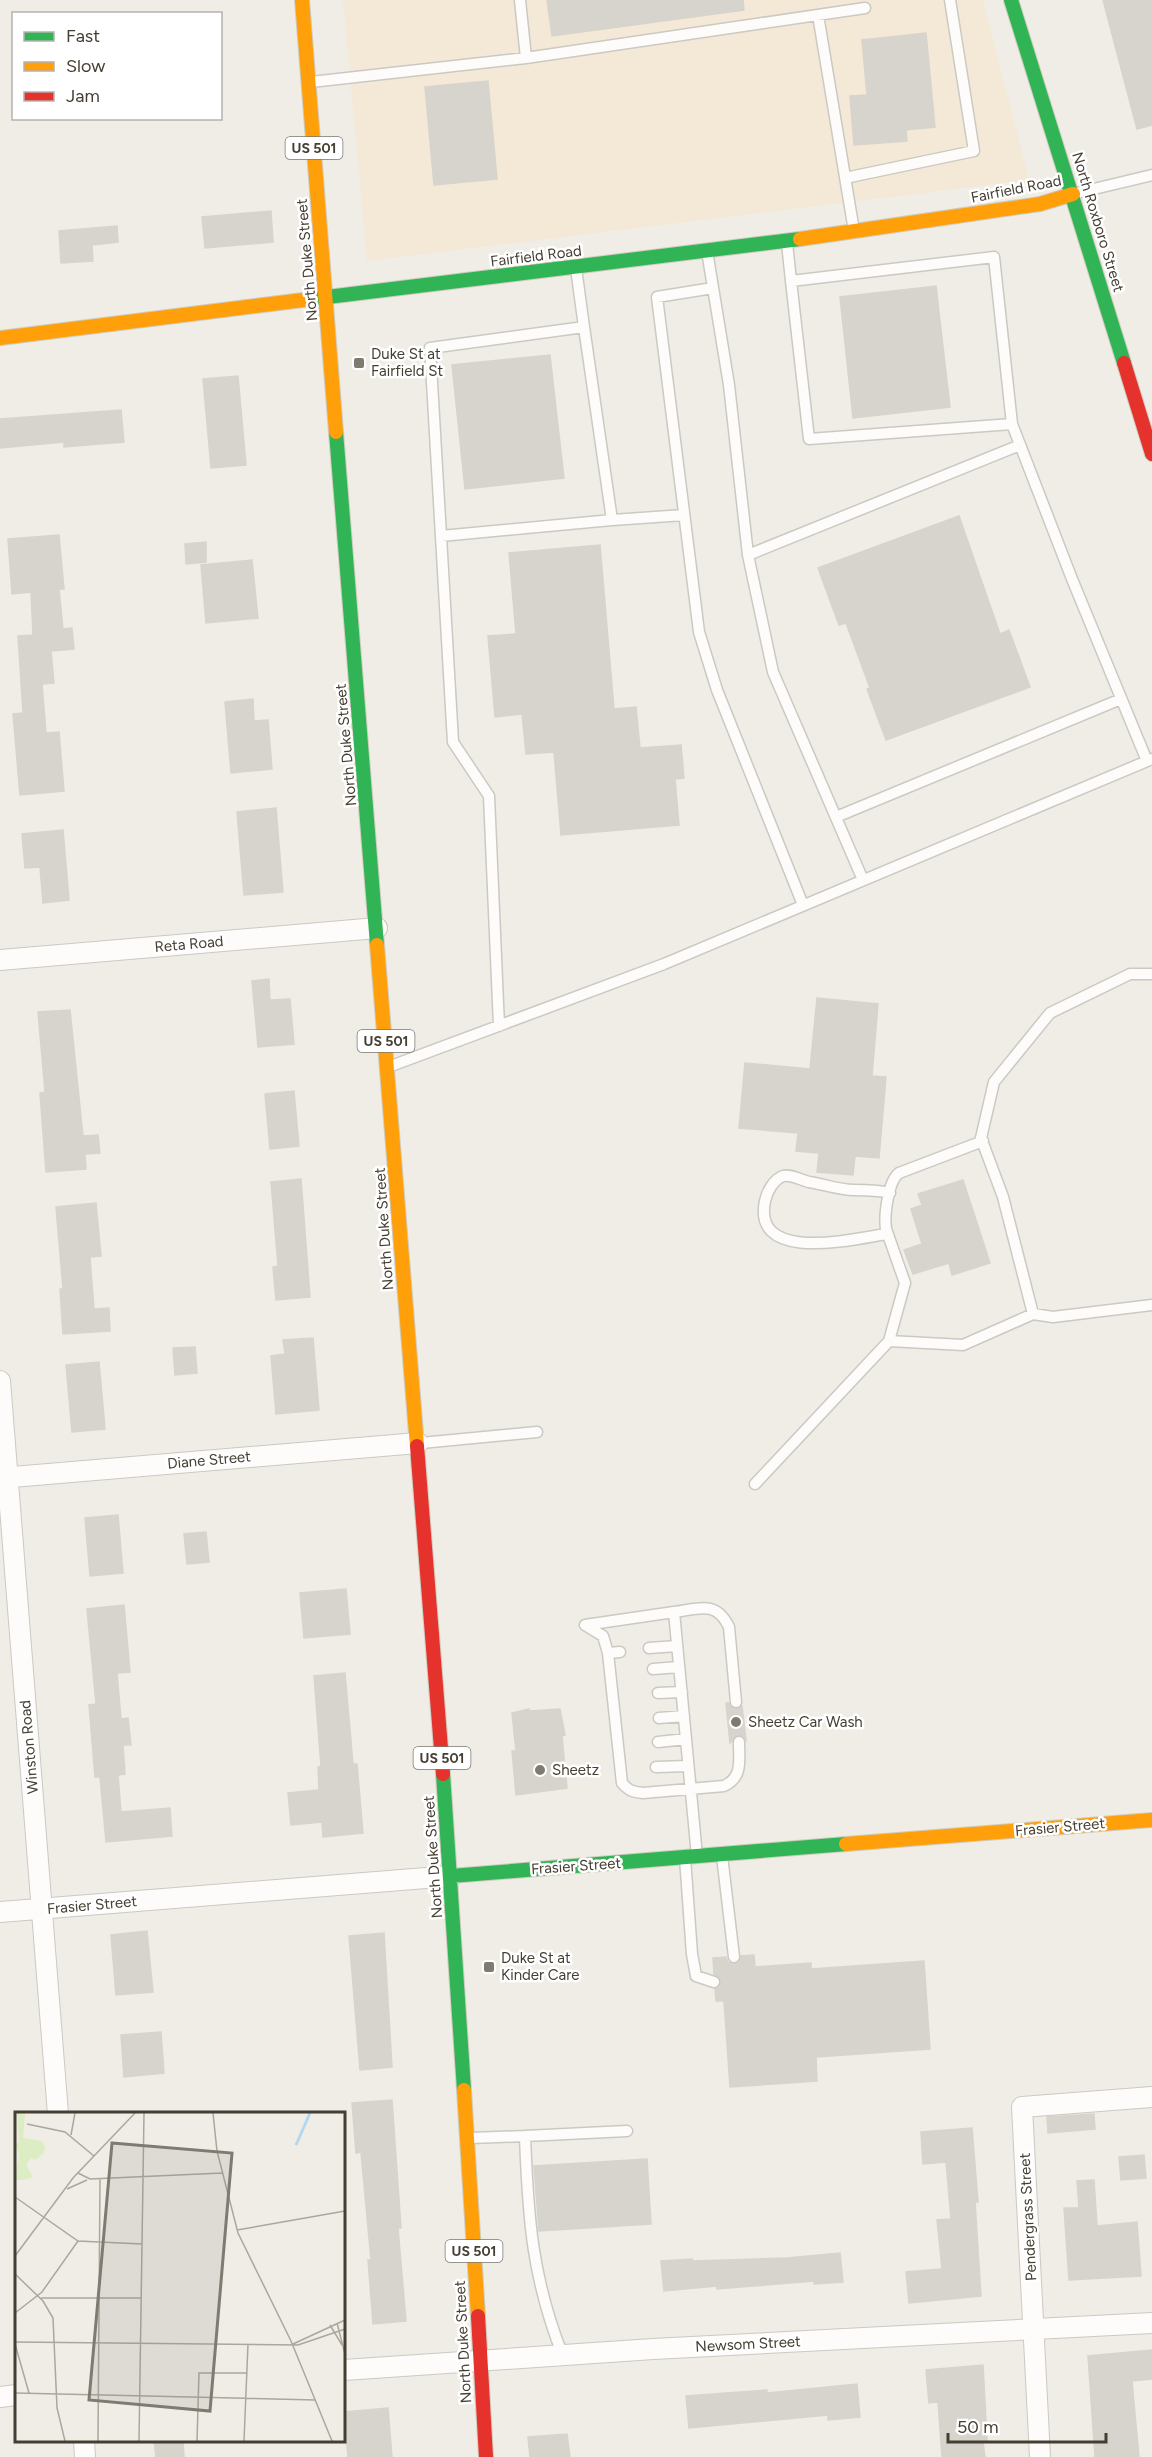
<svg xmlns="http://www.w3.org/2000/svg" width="1152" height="2457" font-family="Figtree,sans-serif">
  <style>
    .commercial { fill: #f4e9d7 }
    .building { fill: #d7d4cd; stroke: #d7d4cc; stroke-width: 1.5 }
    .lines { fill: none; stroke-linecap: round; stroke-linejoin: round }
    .lane-casing { stroke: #cbc9c2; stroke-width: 13 }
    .street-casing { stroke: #cbc9c2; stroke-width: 22 }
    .fast-casing { stroke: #d0ccbe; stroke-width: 16 }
    .slow-casing { stroke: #d0ccbe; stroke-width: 16 }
    .jam-casing { stroke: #d0ccbe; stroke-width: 16 }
    .lane { stroke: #fdfcfb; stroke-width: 10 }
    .street { stroke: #fdfcfb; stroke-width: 20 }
    .fast { stroke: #30b455; stroke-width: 14 }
    .slow { stroke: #ff9f0a; stroke-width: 14 }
    .jam { stroke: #e5322d; stroke-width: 14 }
    .poi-dot { fill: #807b71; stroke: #fff; stroke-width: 2 }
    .labels { text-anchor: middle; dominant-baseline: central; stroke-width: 5; stroke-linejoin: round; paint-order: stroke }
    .shield { fill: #fff; stroke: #7d7870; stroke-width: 1.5 }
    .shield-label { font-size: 14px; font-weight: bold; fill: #453e32 }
    .street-label { font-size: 15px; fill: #453e32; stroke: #fff }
    .poi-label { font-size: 15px; fill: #453e32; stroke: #fff; text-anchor: start }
    .inset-river { fill: none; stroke: #b1d8f2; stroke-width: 3 }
    .inset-road { fill: none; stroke: #aba79e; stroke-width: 1.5 }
    .view { fill: #807b71; fill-opacity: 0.15; stroke: #807b71; stroke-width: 3 }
    .inset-edge { fill: none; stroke: #453e32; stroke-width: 3 }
  </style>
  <rect width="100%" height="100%" fill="#efede6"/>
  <path class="commercial" d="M343,0h640l46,180 -662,81z"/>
  <path class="building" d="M547,0h196l1,10 -192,26z
    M1103,0h49v125l-15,4z
    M926,33l9,94 -29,3 1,11 -53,4 -4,-49 17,-1 -5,-55z
    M488,81l9,98 -63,6 -9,-98z
    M271,211l2,31 -68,6 -3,-31z
    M117,226l1,16 -26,3 1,16 -32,2 -2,-32z
    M936,286l14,121 -97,11 -13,-121z
    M550,355l14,123 -99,11 -13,-124z
    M238,376l8,89 -35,3 -8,-89z
    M121,410l3,32 -60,5v-5l-64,6v-29z
    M959,516l41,118 9,-4 21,57 -144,53 -19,-51 3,-1 -24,-65 -7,2 -21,-57z
    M59,535l5,54h-5l4,40 9,-1 2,21 -23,2 3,32 -12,1 4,49 13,-1 5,59 -44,4 -7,-81 10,-1 -5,-77 15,-1 -2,-43 -19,2 -4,-55z
    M206,542v20l-20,2 -1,-20z
    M600,545l14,164 22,-2 4,41 41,-3 3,33 -9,1 4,46 -118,10 -7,-83 -28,2 -4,-40 -27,3 -7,-81 28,-2 -7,-81z
    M252,560l6,58 -52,5 -5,-58z
    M253,699l1,22 14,-1 4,49 -41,4 -6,-71z
    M276,808l7,84 -39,3 -7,-83z
    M63,830l6,70 -26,3 -3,-36 -15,1 -3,-34z
    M269,979l1,21 20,-1 4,45 -36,3 -6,-66z
    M817,998l61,6 -6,72 14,1 -7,81 -24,-2 -2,19 -36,-3 2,-19 -23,-2 2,-18 -59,-5 6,-65 65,6z
    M70,1010l13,126 15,-1 2,18 -15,1 1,15 -40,3 -6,-79 5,-1 -7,-80z
    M294,1091l5,55 -29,3 -5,-55z
    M301,1179l9,118 -34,3 -3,-33 5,-1 -7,-84z
    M963,1180l27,83 -38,12 -3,-12 -36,11 -9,-24 18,-6 -11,-35 11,-4 -4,-11z
    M96,1203l5,53 -11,1 4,52 15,-1 1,23 -47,3 -3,-45h3l-7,-82z
    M313,1338l6,72 -43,4 -5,-58 14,-2 -2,-14z
    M195,1347l2,26 -22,2 -2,-27z
    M99,1362l6,67 -33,3 -6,-67z
    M118,1515l5,58 -33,3 -5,-58z
    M206,1532l3,30 -22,2 -3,-30z
    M346,1589l4,45 -46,4 -4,-45z
    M124,1605l6,67 -13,1 4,46 7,-1 3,27h-8l2,29 -7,1 3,37 49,-4 2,28 -66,6 -6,-65h-5l-6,-72 7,-1 -9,-95z
    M345,1673l8,91h4l6,69 -40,4 -1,-15 -31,3 -3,-32 31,-3 -1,-23 3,-1 -7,-90z
    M726,1703h3l4,6 9,-3 4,34 -3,-4 -5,-1 -8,8z
    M529,1709v2l31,-2 5,26 -3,1 5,52 -51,7 -4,-44h4l-4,-38z
    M147,1931l6,61 -37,3 -5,-60z
    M384,1933l8,134 -32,3 -11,-134z
    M754,1955l1,12 56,-4v6l113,-8 6,88 -114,8 1,24 -87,6 -6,-86h-8l-1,-12 4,-2 2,-6 -2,-4 -5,-3 -1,-16 13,-1 2,5 6,2 5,-1 2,-7z
    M161,2032l3,41 -40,4 -3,-42z
    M392,2100l9,128h-3l8,93 -33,3 -5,-64h3l-10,-108 -5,1 -4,-50z
    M1094,2114l1,15 -47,4 -1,-16z
    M972,2128l6,74h-3l6,94 -72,7 -3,-31 36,-3 -5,-49 14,-1 -5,-57 -23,2 -2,-32z
    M1144,2155l2,23 -25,2 -2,-23z
    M647,2159l4,65 -112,7 -5,-65z
    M1094,2180l3,46 40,-4 4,54 -72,4 -5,-72h15l-2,-27z
    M840,2253l3,29 -29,2v-3l-97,8v-3l-53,5 -3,-30 31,-2 1,2 94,-3z
    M1152,2350v29l-20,2 7,76h-44l-7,-101z
    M983,2365l4,76 -4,1 2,15h-43l-4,-55 -9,1 -3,-33z
    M857,2384l3,33 -32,3v-5l-139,13 -3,-32 81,-6v3z
    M388,2408l4,49h-44l-4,-45z
    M567,2434l3,23h-40l-2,-20z
    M154,2440h29l1,17h-28z"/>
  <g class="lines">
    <g class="lane-casing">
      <path id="lane" d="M520,0l6,58 339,-50
        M818,15l36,216
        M311,82l215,-24
        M845,178l129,-27 -24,-151
        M1077,193l75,-18
        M787,243l4,38 203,-24 18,167 60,155 75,182
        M707,251l22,134 19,170 25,117 90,208
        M791,281l18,158 203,-15
        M713,288l-56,9 42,335 18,58 86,215
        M584,327l28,193 72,-5
        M441,536l171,-16
        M748,555l272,-110
        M836,817l285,-118
        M1152,974h-22l-80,39 -56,69 -13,56 22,59 30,117 20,3 99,-12
        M499,1026l-10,-230 -36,-54 -23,-394 154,-21 -8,-59
        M391,1066l273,-102 488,-205
        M886,1234c-32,5 -134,30 -121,-33 2,-9 8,-21 18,-25 9,-2 17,4 26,6 14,2 30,8 45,8 13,0 23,0 36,3
        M889,1341l16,-58 -19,-54c-2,-13 2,-48 13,-56l84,-32
        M421,1443l116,-11
        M755,1484l134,-143 74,4 70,-31
        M674,1612c25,-3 42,-12 55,15l7,75
        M585,1625l89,-13 23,244
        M585,1625l18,11 5,17 14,130c7,8 11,9 21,10l81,-7c19,-9 15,-25 15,-44
        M649,1648l28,-2
        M608,1653l12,-1
        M653,1669l26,-2
        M658,1693l24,-1
        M659,1718l25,-2
        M658,1742l28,-3
        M656,1767l32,-1
        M722,1856l12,101
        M685,1858l7,96 4,22 18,6
        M525,2136l102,-5
        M471,2138l54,-2c3,82 7,142 38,220"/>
    </g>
    <g class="street-casing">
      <path id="street" d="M0,960l377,-32
        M0,1381l58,733
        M0,1478l418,-35
        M0,1912l451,-36
        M344,2370l309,-21 499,-26
        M0,2397l16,-2
        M84,2440l1,17
        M1040,2457l-18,-350 130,-10"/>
    </g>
    <g class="fast-casing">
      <path id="fast" d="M1011,0l113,363
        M311,299l489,-60
        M336,432l41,513
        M443,1774l21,316
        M451,1876l395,-32"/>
    </g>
    <g class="slow-casing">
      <path id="slow" d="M302,0l34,432
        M800,239l240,-35 33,-10
        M0,338l311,-39
        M377,945l40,501
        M846,1844l306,-24
        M464,2090l14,226"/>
    </g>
    <g class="jam-casing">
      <path id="jam" d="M1124,363l28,91
        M417,1446l26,328
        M478,2316l8,141"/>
    </g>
    <use href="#lane" class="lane"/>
    <use href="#street" class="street"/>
    <use href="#fast" class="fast"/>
    <use href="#slow" class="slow"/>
    <use href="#jam" class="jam"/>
  </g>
  <g class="poi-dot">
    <rect x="353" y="357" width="12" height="12" rx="3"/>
    <circle cx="736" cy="1722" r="6"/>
    <circle cx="540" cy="1770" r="6"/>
    <rect x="483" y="1961" width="12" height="12" rx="3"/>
  </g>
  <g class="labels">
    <g class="shield">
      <rect x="285.5" y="137" width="57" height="22" rx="4.5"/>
      <rect x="357.5" y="1030" width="57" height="22" rx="4.5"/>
      <rect x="413.5" y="1747" width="57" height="22" rx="4.5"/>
      <rect x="445.5" y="2240" width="57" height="22" rx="4.5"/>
    </g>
    <g class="shield-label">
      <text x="314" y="148">US 501</text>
      <text x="386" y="1041">US 501</text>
      <text x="442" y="1758">US 501</text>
      <text x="474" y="2251">US 501</text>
    </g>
    <g class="street-label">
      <text transform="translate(1016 189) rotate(-11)">Fairfield Road</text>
      <text transform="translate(1098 222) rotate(73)">North Roxboro Street</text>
      <text transform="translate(536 256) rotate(-7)">Fairfield Road</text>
      <text transform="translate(307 260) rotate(-95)">North Duke Street</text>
      <text transform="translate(346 745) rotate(-95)">North Duke Street</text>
      <text transform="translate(189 944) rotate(-5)">Reta Road</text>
      <text transform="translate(384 1229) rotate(-94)">North Duke Street</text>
      <text transform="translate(209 1460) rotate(-5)">Diane Street</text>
      <text transform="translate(29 1747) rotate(-95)">Winston Road</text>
      <text transform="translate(1060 1827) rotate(-5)">Frasier Street</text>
      <text transform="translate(433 1857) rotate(-94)">North Duke Street</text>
      <text transform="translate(576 1866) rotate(-4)">Frasier Street</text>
      <text transform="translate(92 1905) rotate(-5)">Frasier Street</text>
      <text transform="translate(1028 2217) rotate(-93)">Pendergrass Street</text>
      <text transform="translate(463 2342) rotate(-93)">North Duke Street</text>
      <text transform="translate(748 2344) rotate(-3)">Newsom Street</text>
    </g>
    <g class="poi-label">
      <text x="371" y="354">Duke St at<tspan x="371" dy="17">Fairfield St</tspan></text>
      <text x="748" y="1722">Sheetz Car Wash</text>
      <text x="552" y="1770">Sheetz</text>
      <text x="501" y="1958">Duke St at<tspan x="501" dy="17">Kinder Care</tspan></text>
    </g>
  </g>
  <g transform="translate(15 2112)">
    <rect width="330" height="330" fill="#efede6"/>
    <path d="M2,1h8l-2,25 19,3 3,6 -1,6 -9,7 -4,-2 -5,7 7,12 -11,3h-7l4,-26 -4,-10 4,-2z" fill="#dcecc3"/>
    <path class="inset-river" d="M281,33l14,-32"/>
    <path class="inset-road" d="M198,1l4,38 21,82 53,108 41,100M12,12l38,8 29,24M56,23l4,-22M63,61l12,6 132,-6M52,77l20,-9M0,85l63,44 64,3M222,118l108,-19M0,144l58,-78 62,-65M0,162l28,27 10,17 4,90 8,33M26,186h100M0,201l27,-21 36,-51M322,211l8,31M315,213l12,20M0,230l283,3 47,-16M0,232l14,49M278,232l52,-24M0,281l300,7M83,329l2,-262M124,329l5,-328M182,329l2,-68h48M229,329l4,-97"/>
    <path class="view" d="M97,31l120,10 -22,258 -121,-11z"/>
    <rect width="330" height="330" class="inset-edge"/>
  </g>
  <rect x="12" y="12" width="210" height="108" fill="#ffffff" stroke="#b5b2ad" stroke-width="1.5"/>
  <rect x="24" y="32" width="30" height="9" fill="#30b455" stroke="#b5b2ad" stroke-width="1.5"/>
  <text x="66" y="42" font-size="18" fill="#453e32">Fast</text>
  <rect x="24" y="62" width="30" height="9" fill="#ff9f0a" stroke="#b5b2ad" stroke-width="1.5"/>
  <text x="66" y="72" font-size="18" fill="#453e32">Slow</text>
  <rect x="24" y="92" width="30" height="9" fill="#e5322d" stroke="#b5b2ad" stroke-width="1.5"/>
  <text x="66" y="102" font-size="18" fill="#453e32">Jam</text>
  <path d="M948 2433v9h158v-9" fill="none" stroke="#453e32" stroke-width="3"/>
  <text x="957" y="2433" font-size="18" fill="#453e32" stroke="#ffffff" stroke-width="4.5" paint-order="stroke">50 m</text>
</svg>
